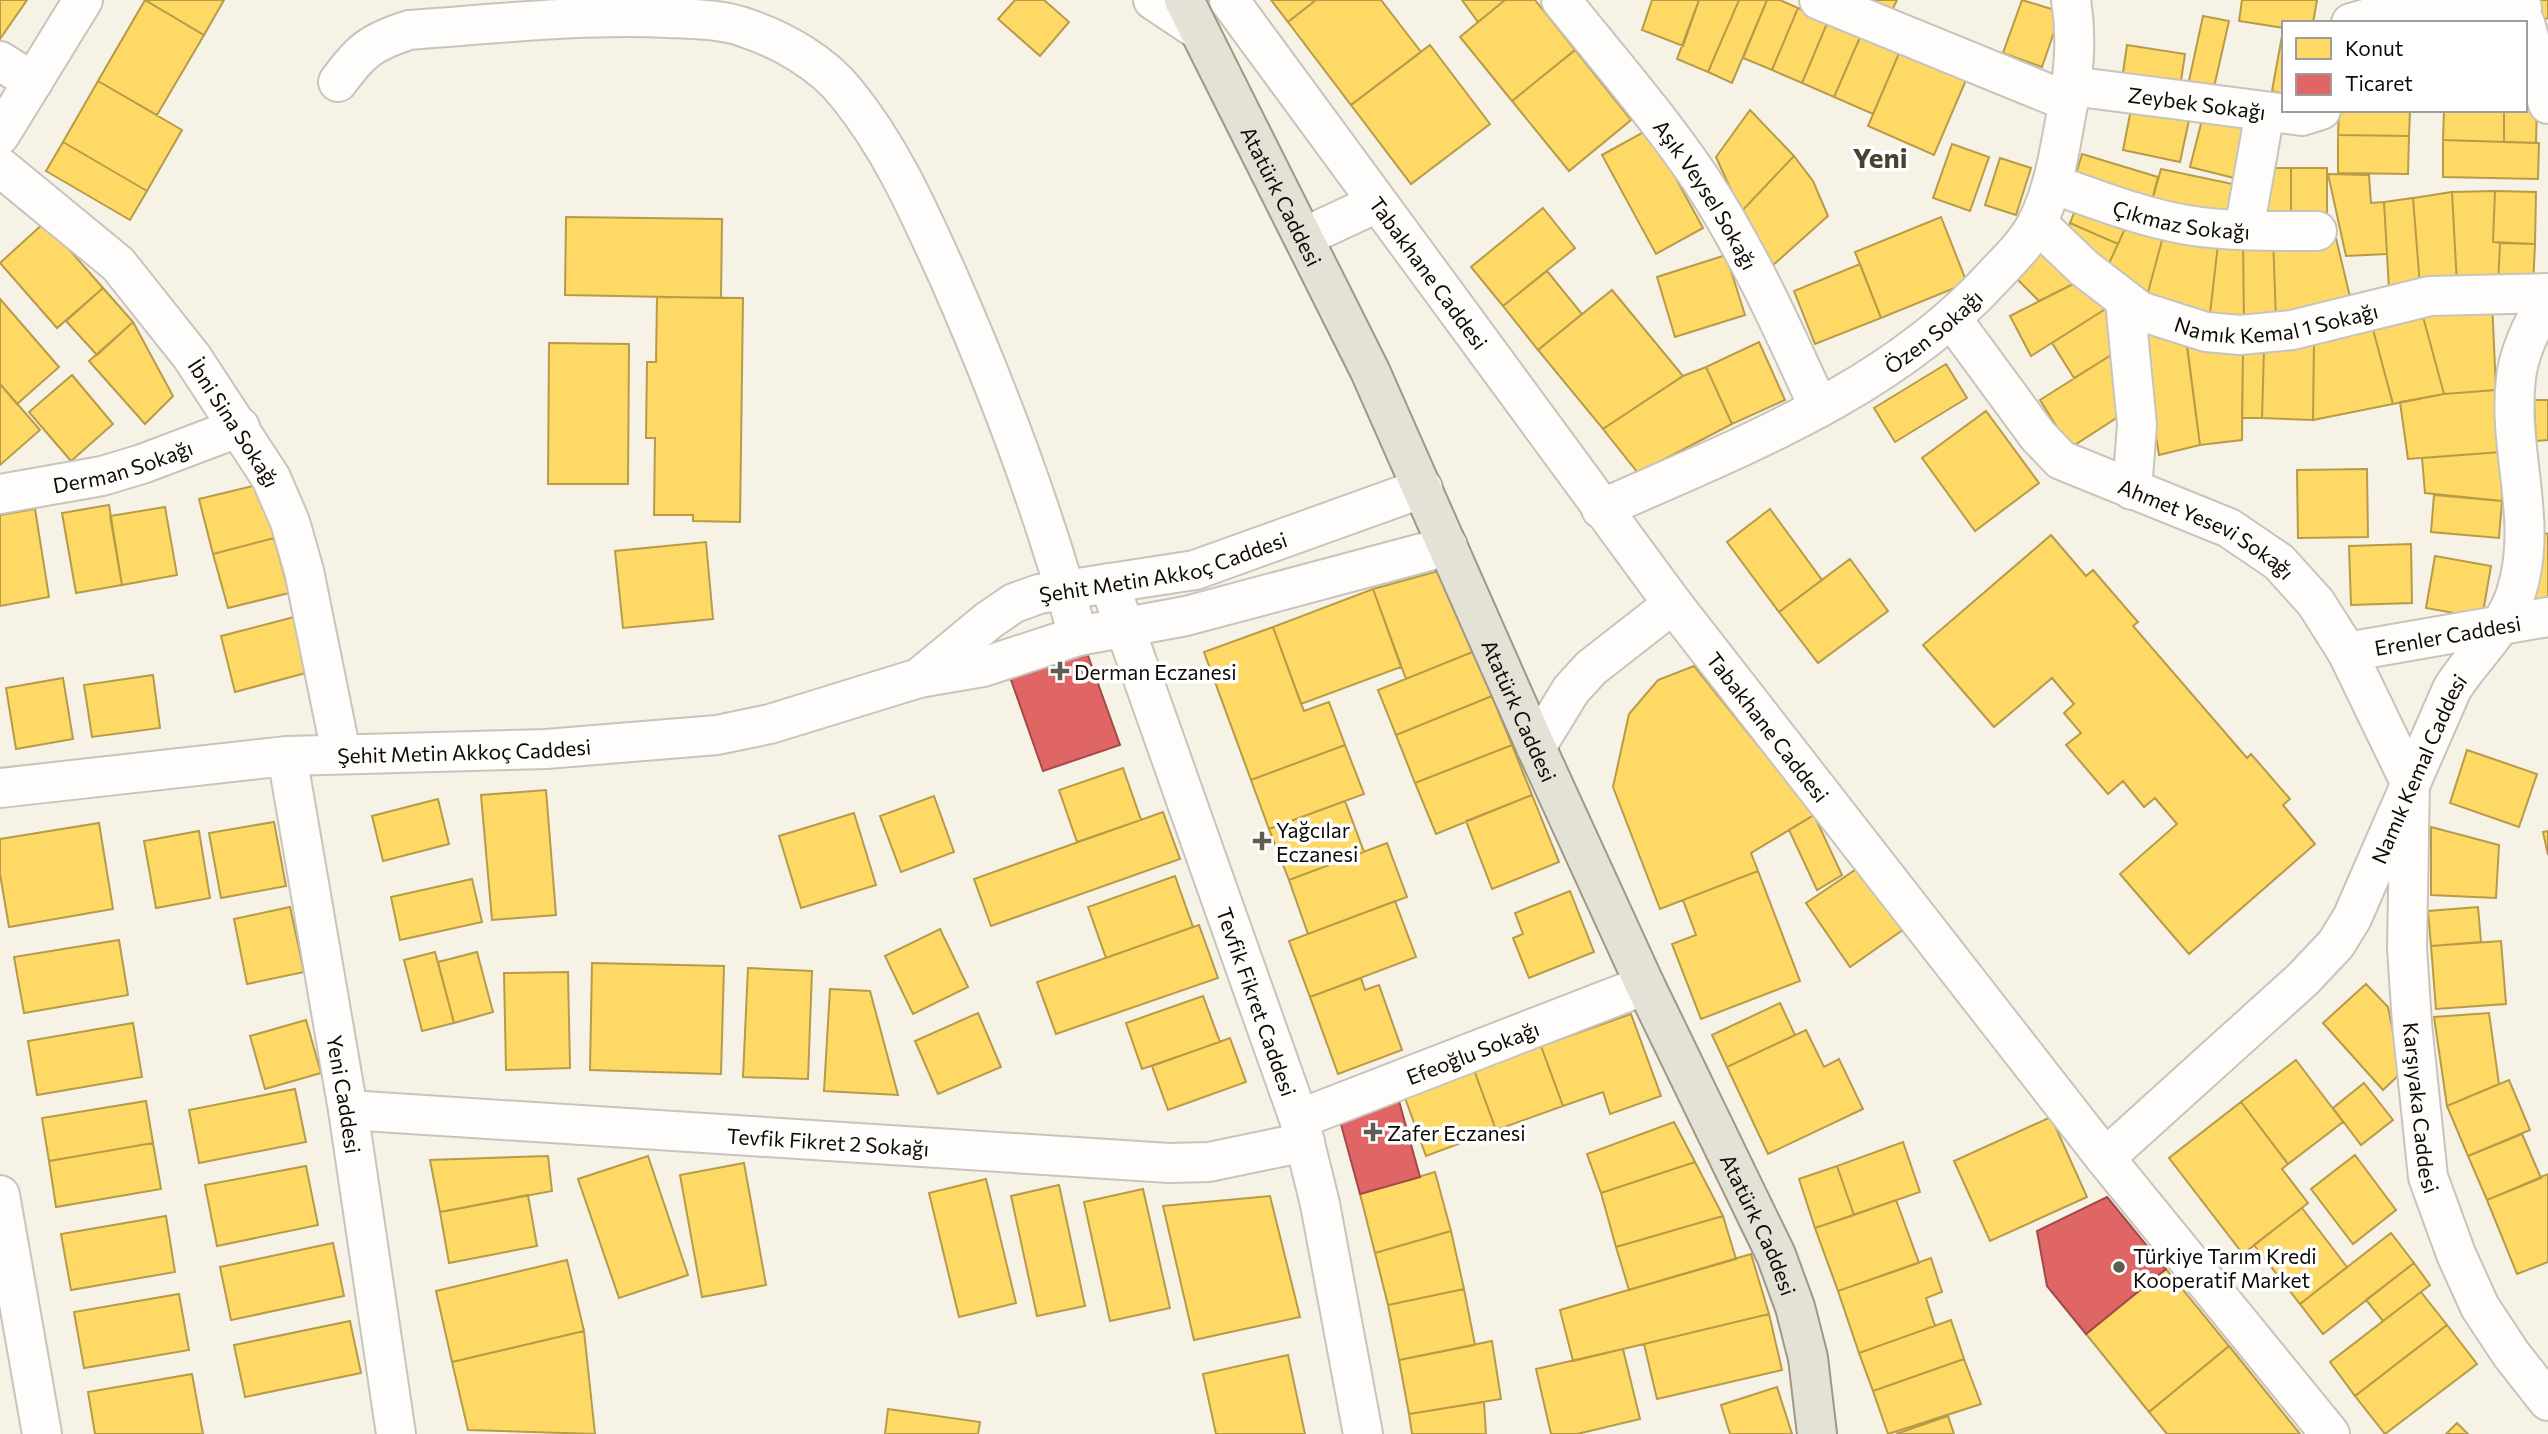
<svg xmlns="http://www.w3.org/2000/svg" width="2548" height="1434" font-family="Commissioner,sans-serif">
  <style>
    .homes { fill: #ffd966; stroke: #b79b49; stroke-width: 2 }
    .shops { fill: #e06666; stroke: #a14b49; stroke-width: 2 }
    .lines { fill: none; stroke-linecap: round; stroke-linejoin: round }
    .minor-casing { stroke: #c8c4bb; stroke-width: 42 }
    .major-casing { stroke: #a09884; stroke-width: 42 }
    .minor { stroke: #fefdfb; stroke-width: 38 }
    .major { stroke: #e4e1d7; stroke-width: 38 }
    .poi-dot { fill: #5f5c53; stroke: #fff; stroke-width: 2.5 }
    .labels { text-anchor: middle; dominant-baseline: central; stroke-width: 7; stroke-linejoin: round; paint-order: stroke }
    .street-label { font-size: 21px; fill: #0e0b05; stroke: #fff }
    .poi-label { font-size: 21px; fill: #0e0b05; stroke: #fff; text-anchor: start }
    .district-label { font-size: 28px; font-weight: bold; fill: #4a4230; stroke: #fff }
  </style>
  <rect width="100%" height="100%" fill="#f6f2e5"/>
  <path class="homes" d="M0,0h27l-27,39z
    M145,0h79l-20,35z
    M145,0l59,35 -47,80 -59,-34z
    M1015,0h29l25,22 -29,34 -42,-37z
    M1271,0h45l-28,22z
    M1316,0h65l40,52 -70,53 -63,-83z
    M1462,0h43l-27,22z
    M1505,0h30l40,50 -63,51 -52,-64z
    M1652,0h47l-16,46 -41,-16z
    M1699,0h40l-31,72 -31,-13z
    M1739,0h28l-35,83 -24,-11z
    M1767,0h13l18,8 -26,62 -29,-12z
    M1835,0h62l-11,23z
    M2022,0l39,12 -19,55 -39,-14z
    M2242,0h75l-4,23h-29v5l-45,-7z
    M2529,0h19v18l-11,4z
    M1798,8l30,13 -26,62 -30,-13z
    M2203,16l26,5 -17,75 -25,-6z
    M1828,21l33,14 -27,62 -32,-14z
    M1861,35l39,16 -27,63 -39,-17z
    M2282,36l2,1v57l-12,-3z
    M1430,45l60,79 -79,60 -60,-79z
    M2127,45l58,9 -6,40 -58,-8z
    M1575,50l56,70 -62,51 -57,-70z
    M1900,51l66,29 -32,75 -66,-29z
    M98,81l84,49 -35,61 -84,-49z
    M2133,99l58,12 -11,51 -57,-12z
    M2525,103h12l-1,40 -32,-1v-32h21z
    M1750,110l44,46 -53,56 -25,-55z
    M2339,110h71l-1,26 -71,-1z
    M2444,110h60v32l-61,-2z
    M2204,112l51,13 -13,55 -52,-13z
    M1649,129l54,99 -47,26 -54,-99z
    M2338,135l71,1 -1,38 -70,-1z
    M2443,140l96,3 -1,36 -95,-2z
    M63,142l84,49 -17,29 -84,-49z
    M1952,144l37,13 -19,54 -37,-13z
    M2082,154l76,23 -8,31 -77,-23z
    M1794,156l19,25 15,35 -57,51 -30,-55z
    M2000,158l31,10 -15,47 -31,-10z
    M2261,168h30v58h-40z
    M2291,168h36v58h-36z
    M2161,169l81,17 -7,39 -85,-17z
    M2328,174l41,1 2,28 13,-1 3,52 -41,2z
    M2495,191l41,1 -1,52 -42,-2z
    M2495,191l-2,51 7,1 -2,42h-41l-5,-93z
    M2452,192l5,93 -37,1 -7,-88z
    M2080,198l49,22 -11,24 -48,-21z
    M2413,198l7,88 -31,3 -5,-87z
    M1543,208l32,40 -72,58 -32,-39z
    M566,217l156,2 -1,79 -156,-3z
    M1941,217l26,66 -86,35 -26,-66z
    M2129,220l36,9 -19,71 -41,-28z
    M45,222l58,66 -46,40 -57,-65z
    M2070,223l48,21 -13,28 -41,-30z
    M2165,229l54,7 -10,86 -63,-22z
    M2335,234l16,67 -75,19 -3,-84z
    M2219,236h24l1,91 -35,-5z
    M2243,236h30l3,84 -32,7z
    M2047,243l38,35 -46,23 -29,-29z
    M2500,243l35,1 -2,42 -35,-1z
    M1726,255l19,60 -70,22 -18,-60z
    M1860,264l21,54 -66,26 -21,-53z
    M1547,271l35,43 -44,36 -35,-44z
    M2085,278l22,30 -76,48 -21,-40z
    M103,288l30,34 -36,33 -31,-34z
    M1612,290l71,86 -80,53 -65,-79z
    M657,297l86,1 -3,224 -47,-1v-6h-39l1,-77h-9l1,-76h9z
    M0,299l59,68 -42,37 -17,-20z
    M2492,300l4,90 -52,4 -22,-81z
    M2107,308l9,44 -42,26 -22,-35z
    M2422,313l22,81 -51,10 -22,-82z
    M133,322l40,74 -28,28 -56,-63z
    M2371,322l22,82 -80,16 1,-79z
    M2185,332l15,113 -41,10 -20,-122z
    M2314,341l-1,79 -51,-2 2,-68z
    M1759,342l26,58 -53,24 -26,-57z
    M549,343l80,1 -1,140h-80z
    M2187,345l56,4 -1,91 -42,5z
    M2243,349l21,1 -2,68h-20z
    M2116,352l5,63 -51,33 -30,-48z
    M1946,364l21,34 -72,44 -21,-34z
    M1706,367l26,57 -94,49 -35,-44 80,-53z
    M72,375l41,49 -42,37 -42,-49z
    M0,384l40,46 -40,35z
    M2496,390l5,62 -93,7 -8,-57 44,-8z
    M2534,400h14v40l-12,1z
    M1986,411l53,72 -64,48 -53,-73z
    M2501,452l1,49 -77,-8 -3,-35z
    M2367,469l1,68 -70,1 -1,-68z
    M261,484l13,54 -61,16 -14,-55z
    M2434,495l68,6 -3,37 -68,-6z
    M109,505l13,80 -46,8 -14,-80z
    M165,507l12,68 -55,10 -12,-69z
    M35,509l14,88 -49,9v-91z
    M1770,509l52,71 -43,32 -52,-70z
    M2544,533l4,1v70l-15,2z
    M2051,535l35,41 7,-6 45,52 -5,4 114,132 4,-4 39,45 -7,6 32,39 -126,110 -69,-80 57,-50 -22,-26 -11,9 -21,-26 -15,13 -42,-49 15,-12 -17,-20 10,-9 -22,-26 -58,49 -71,-82z
    M274,538l15,55 -61,15 -15,-54z
    M706,542l7,77 -90,9 -8,-77z
    M2411,544l1,59 -61,2 -2,-59z
    M2435,556l56,10 -9,52 -56,-10z
    M1850,559l38,52 -70,52 -39,-51z
    M1442,570l33,81 -69,28 -33,-90z
    M1373,589l28,78 -100,37 -28,-77z
    M298,616l15,55 -78,21 -14,-56z
    M1273,627l31,84 25,-9 16,43 -94,35 -47,-128z
    M1475,651l17,45 -96,39 -18,-45z
    M1694,666l120,149 -63,38 7,18 -98,38 -47,-122 16,-73 29,-34z
    M153,675l7,53 -68,9 -8,-52z
    M63,678l10,61 -57,10 -10,-61z
    M1492,696l20,49 -97,38 -19,-48z
    M1345,745l19,49 -95,35 -18,-49z
    M1512,745l20,50 -96,39 -21,-51z
    M2467,750l70,24 -18,53 -69,-24z
    M1123,768l18,52 -64,22 -18,-52z
    M546,790l10,125 -64,5 -11,-125z
    M1532,795l27,67 -67,27 -26,-68z
    M934,796l20,56 -53,20 -21,-56z
    M438,799l11,45 -66,17 -11,-45z
    M1345,801l19,51 -75,28 -20,-51z
    M1163,812l17,47 -189,67 -17,-47z
    M854,813l22,72 -75,23 -22,-72z
    M1814,815l28,60 -25,15 -28,-60z
    M274,822l12,64 -65,12 -12,-65z
    M99,823l14,86 -104,18 -9,-53v-35z
    M2431,827l68,18 -3,53 -65,-3z
    M199,831l11,67 -54,10 -12,-67z
    M2548,831v24l-5,-23z
    M1387,843l20,54 -99,37 -19,-54z
    M1864,864l43,63 -57,40 -44,-64z
    M1758,871l42,110 -99,38 -29,-75 24,-9 -13,-35z
    M1175,876l18,51 -87,31 -18,-51z
    M472,879l10,43 -82,18 -9,-43z
    M1570,891l24,61 -65,26 -16,-40 10,-4 -8,-21z
    M1395,901l21,56 -106,40 -21,-56z
    M290,907l14,65 -57,12 -13,-65z
    M2478,907l3,35 -50,4 -3,-35z
    M1199,925l19,53 -162,56 -19,-52z
    M940,929l28,58 -55,27 -28,-58z
    M119,940l9,55 -104,18 -10,-56z
    M2501,941l5,63 -70,5 -5,-63z
    M435,952l19,71 -32,8 -18,-71z
    M477,952l16,60 -39,11 -16,-61z
    M592,963l132,3 -3,108 -131,-4z
    M748,968l64,3 -4,108 -65,-2z
    M568,972l2,96 -64,2 -2,-97z
    M1361,978l4,12 14,-5 23,65 -64,24 -28,-77z
    M2366,984l22,23 13,66 -18,17 -60,-67z
    M830,989l40,2 28,104 -74,-4z
    M1203,996l17,46 -78,27 -16,-46z
    M1780,1003l15,32 -68,32 -15,-32z
    M978,1013l23,54 -63,27 -23,-53z
    M2489,1013l10,71 -52,22 -13,-89z
    M1631,1014l30,82 -51,18 -7,-22 -40,14 -22,-60z
    M306,1020l15,53 -56,16 -15,-53z
    M133,1023l9,54 -105,18 -9,-54z
    M1806,1030l18,37 15,-8 24,50 -95,45 -41,-87z
    M1230,1038l16,44 -78,28 -16,-44z
    M1541,1046l22,60 -67,24 -22,-60z
    M2296,1060l47,62 -55,42 -47,-62z
    M1474,1070l22,60 -70,26 -22,-61z
    M2509,1080l21,50 -62,26 -21,-50z
    M2364,1083l29,37 -32,25 -28,-37z
    M295,1089l11,53 -107,21 -10,-53z
    M146,1101l7,42 -104,18 -7,-43z
    M2241,1102l47,62 -6,5 26,34 -65,51 -74,-96z
    M2051,1117l36,80 -97,44 -36,-80z
    M1674,1122l21,40 -94,31 -14,-39z
    M2522,1134l19,44 -54,22 -19,-44z
    M1903,1142l17,50 -66,23 -17,-49z
    M153,1143l8,46 -105,18 -7,-46z
    M2355,1155l41,55 -43,34 -42,-55z
    M548,1156l4,35 -112,21 -10,-52z
    M648,1156l40,119 -69,23 -41,-119z
    M1695,1162l28,54 -107,31 -15,-54z
    M744,1163l22,122 -64,12 -22,-122z
    M306,1166l12,59 -101,21 -12,-61z
    M1837,1166l17,49 -39,13 -16,-49z
    M1435,1172l16,59 -76,22 -15,-59z
    M2548,1174v88l-31,12 -30,-74z
    M986,1179l30,124 -57,14 -30,-124z
    M1059,1185l26,121 -48,10 -26,-120z
    M1143,1189l27,119 -60,13 -26,-119z
    M528,1195l9,51 -88,17 -9,-51z
    M1270,1196l30,121 -106,23 -31,-134z
    M1896,1200l23,63 -81,28 -23,-63z
    M2302,1208l45,59 -47,37 -46,-59z
    M166,1216l9,56 -104,18 -10,-56z
    M1723,1216l13,43 -107,31 -13,-43z
    M1451,1231l13,58 -76,16 -13,-52z
    M2391,1233l23,30 -91,71 -23,-30z
    M333,1243l11,53 -113,24 -11,-53z
    M1751,1254l18,60 -196,47 -13,-51z
    M1931,1258l11,34 -16,6 9,28 -76,27 -21,-62z
    M567,1260l17,71 -132,31 -16,-71z
    M2414,1263l16,22 -47,36 -17,-21z
    M2166,1269l63,77 -80,66 -63,-78z
    M1464,1289l11,56 -76,15 -11,-55z
    M2421,1292l26,33 -92,71 -25,-34z
    M179,1294l10,56 -105,18 -10,-56z
    M1769,1314l13,56 -125,29 -13,-55z
    M1951,1320l13,39 -91,32 -14,-38z
    M350,1321l11,52 -116,24 -11,-52z
    M2447,1325l30,39 -92,70 -30,-38z
    M584,1331l11,103 -127,-4 -16,-68z
    M1492,1341l9,58 -92,15 -10,-54z
    M2229,1346l71,88h-133l-18,-22z
    M1623,1349l17,70 -63,15h-26l-15,-65z
    M1288,1355l17,79h-89l-13,-60z
    M1964,1359l17,45 -93,30 -15,-43z
    M192,1374l11,60h-108l-7,-42z
    M1777,1387l15,47h-62l-9,-29z
    M1484,1402l2,32h-74l-3,-20z
    M888,1409l92,13 -2,12h-93z
    M1948,1416l6,18h-58z
    M2457,1423l11,11h-22z"/>
  <path class="shops" d="M1086,650l34,95 -77,26 -33,-94z
    M1399,1101l21,76 -60,17 -21,-77z
    M2107,1197l59,72 -80,65 -39,-48 -10,-55z"/>
  <g class="lines">
    <g class="minor-casing">
      <g id="minor">
        <path d="M1153,0l45,30"/>
        <path id="s1" d="M1229,0l444,604 432,554 225,276"/>
        <path id="s2" d="M1561,0c48,60 98,117 141,181 47,72 82,150 117,227"/>
        <path d="M1819,0l250,102"/>
        <path d="M2351,23l21,-6 150,-9"/>
        <path d="M2525,23l23,81"/>
        <path d="M0,61l33,21"/>
        <path d="M338,82c23,-32 34,-40 71,-52 86,-6 173,-16 259,-12 25,1 54,1 78,10 36,12 77,35 101,66 45,55 73,120 102,184 51,116 96,236 129,358"/>
        <path id="s3" d="M2072,86l230,30 19,-6"/>
        <path d="M0,135l83,-135"/>
        <path id="s4" d="M0,167l118,97 74,93 79,121 19,44 14,49 37,182"/>
        <path id="s5" d="M2052,184c44,15 88,33 135,41 43,7 87,6 130,6"/>
        <path id="s6" d="M2037,223l47,45 56,43 66,21 34,3 52,-5 138,-34 118,-3"/>
        <path d="M2244,230l21,-118"/>
        <path d="M1304,237l73,-34"/>
        <path d="M2125,301l12,124 -5,65"/>
        <path id="s7" d="M1952,319l86,117 23,24 168,68 50,34 37,41 31,49 63,130 -3,166 5,76 16,153 28,77 24,53 31,47 37,47"/>
        <path id="s8" d="M0,494l102,-18 40,-12 98,-37"/>
        <path id="s9" d="M1601,509c139,-62 289,-118 393,-233 16,-17 33,-33 43,-53 16,-32 22,-68 28,-102 8,-42 13,-79 6,-121"/>
        <path id="s10" d="M1109,583l190,536 21,85 43,230"/>
        <path id="s11" d="M2347,652l201,-35"/>
        <path id="s12" d="M919,678l70,-58 25,-17 25,-9 156,-24 228,-82"/>
        <path d="M1536,747l35,-57 20,-22 82,-64"/>
        <path id="s13" d="M287,756l61,354 48,324"/>
        <path id="s14" d="M0,788l287,-32 259,-7 171,-14 53,-11 149,-46 64,-11 95,-31 108,-20 262,-70"/>
        <path id="s15" d="M348,1110l821,53 40,-1 96,-20"/>
        <path id="s16" d="M1299,1119l346,-134"/>
        <path id="s17" d="M2105,1158l198,-179 33,-35 16,-26 100,-229c19,-31 51,-58 63,-93 25,-74 -8,-144 1,-218 3,-29 20,-58 32,-84"/>
        <path d="M0,1195l42,239"/>
      </g>
    </g>
    <g class="major-casing">
      <g id="major">
        <path id="s18" d="M1184,0l186,371 166,376 109,238 131,270 19,52 13,51 9,76"/>
      </g>
    </g>
    <use href="#minor" class="minor"/>
    <use href="#major" class="major"/>
  </g>
  <g class="poi-dot">
    <path d="M1056.5 660.5h7v7h7v7h-7v7h-7v-7h-7v-7h7z"/>
    <path d="M1258.5 830.5h7v7h7v7h-7v7h-7v-7h-7v-7h7z"/>
    <path d="M1369.5 1121.5h7v7h7v7h-7v7h-7v-7h-7v-7h7z"/>
    <circle cx="2119" cy="1267" r="7"/>
  </g>
  <g class="labels">
    <g class="street-label">
      <text stroke="none"><textPath href="#s3" startOffset="126">Zeybek Sokağı</textPath></text>
      <text stroke="none"><textPath href="#s2" startOffset="243">Aşık Veysel Sokağı</textPath></text>
      <text stroke="none"><textPath href="#s18" startOffset="219">Atatürk Caddesi</textPath></text>
      <text stroke="none"><textPath href="#s5" startOffset="135">Çıkmaz Sokağı</textPath></text>
      <text stroke="none"><textPath href="#s1" startOffset="338">Tabakhane Caddesi</textPath></text>
      <text stroke="none"><textPath href="#s6" startOffset="276">Namık Kemal 1 Sokağı</textPath></text>
      <text stroke="none"><textPath href="#s9" startOffset="378">Özen Sokağı</textPath></text>
      <text stroke="none"><textPath href="#s4" startOffset="350">İbni Sina Sokağı</textPath></text>
      <text stroke="none"><textPath href="#s8" startOffset="126">Derman Sokağı</textPath></text>
      <text stroke="none"><textPath href="#s7" startOffset="340">Ahmet Yesevi Sokağı</textPath></text>
      <text stroke="none"><textPath href="#s12" startOffset="275">Şehit Metin Akkoç Caddesi</textPath></text>
      <text stroke="none"><textPath href="#s11" startOffset="102">Erenler Caddesi</textPath></text>
      <text stroke="none"><textPath href="#s18" startOffset="786">Atatürk Caddesi</textPath></text>
      <text stroke="none"><textPath href="#s1" startOffset="905">Tabakhane Caddesi</textPath></text>
      <text stroke="none"><textPath href="#s14" startOffset="466">Şehit Metin Akkoç Caddesi</textPath></text>
      <text stroke="none"><textPath href="#s17" startOffset="509">Namık Kemal Caddesi</textPath></text>
      <text stroke="none"><textPath href="#s10" startOffset="444">Tevfik Fikret Caddesi</textPath></text>
      <text stroke="none"><textPath href="#s16" startOffset="186">Efeoğlu Sokağı</textPath></text>
      <text stroke="none"><textPath href="#s13" startOffset="343">Yeni Caddesi</textPath></text>
      <text stroke="none"><textPath href="#s7" startOffset="1004">Karşıyaka Caddesi</textPath></text>
      <text stroke="none"><textPath href="#s15" startOffset="481">Tevfik Fikret 2 Sokağı</textPath></text>
      <text stroke="none"><textPath href="#s18" startOffset="1353">Atatürk Caddesi</textPath></text>
    </g>
    <g class="poi-label">
      <text x="1074" y="671">Derman Eczanesi</text>
      <text x="1276" y="829">Yağcılar<tspan x="1276" dy="24">Eczanesi</tspan></text>
      <text x="1387" y="1132">Zafer Eczanesi</text>
      <text x="2133" y="1255">Türkiye Tarım Kredi<tspan x="2133" dy="24">Kooperatif Market</tspan></text>
    </g>
    <g class="district-label">
      <text x="1880" y="157">Yeni</text>
    </g>
  </g>
  <rect x="2282" y="21" width="245" height="91" fill="#ffffff" stroke="#9f9d9b" stroke-width="2"/>
  <rect x="2296" y="38" width="35" height="21" fill="#ffd966" stroke="#9f9d9b" stroke-width="2"/>
  <text x="2345" y="56" font-size="21" fill="#0e0b05">Konut</text>
  <rect x="2296" y="74" width="35" height="21" fill="#e06666" stroke="#9f9d9b" stroke-width="2"/>
  <text x="2345" y="91" font-size="21" fill="#0e0b05">Ticaret</text>
</svg>
